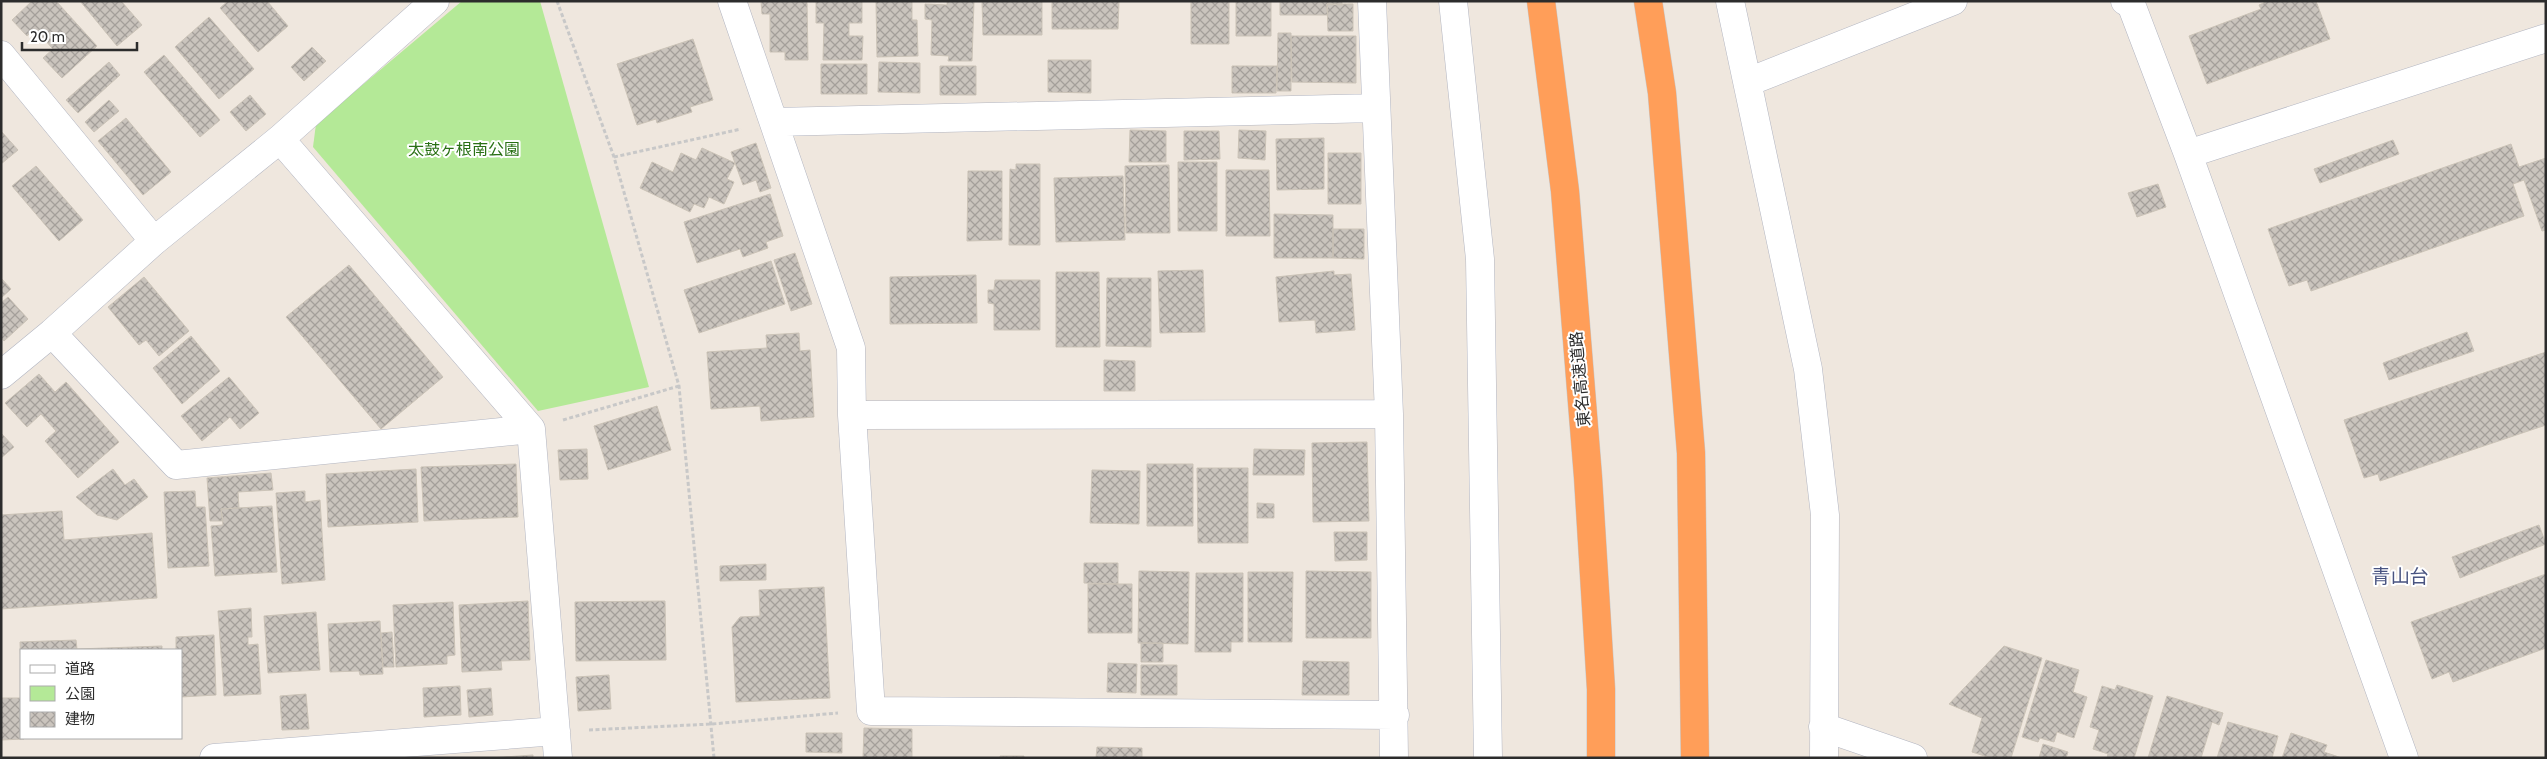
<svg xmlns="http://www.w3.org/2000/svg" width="2547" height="759" font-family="Cabin,'Noto Sans JP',sans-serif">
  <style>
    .park { fill: #b4e997 }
    .building { fill: url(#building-cross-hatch); stroke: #cbc3b7 }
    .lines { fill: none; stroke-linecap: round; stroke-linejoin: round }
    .street-casing { stroke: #b2b5c1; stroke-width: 29 }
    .highway-casing { stroke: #c8c8c8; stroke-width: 29 }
    .path { stroke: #c8c8c8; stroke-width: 3; stroke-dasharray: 4 2.5; stroke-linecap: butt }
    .street { stroke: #fff; stroke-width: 28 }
    .highway { stroke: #ff9e59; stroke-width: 28 }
    .labels { text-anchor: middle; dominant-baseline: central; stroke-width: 4; stroke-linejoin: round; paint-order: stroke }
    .park-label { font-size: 16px; fill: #2a7015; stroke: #fff }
    .street-label { font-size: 16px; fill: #2c2c2c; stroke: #fff }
    .quarter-label { font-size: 19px; fill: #495481; stroke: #fff }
  </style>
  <defs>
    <pattern id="building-cross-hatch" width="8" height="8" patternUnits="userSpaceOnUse" patternTransform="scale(1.25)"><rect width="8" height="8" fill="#cac4bd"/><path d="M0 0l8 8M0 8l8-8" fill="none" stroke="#a49f9a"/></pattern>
  </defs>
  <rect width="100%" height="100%" fill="#efe7de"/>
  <path class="park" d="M462,1h78l109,386 -111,24 -225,-264 3,-23z"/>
  <path class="building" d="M32,1h24l41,45 -35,32 -19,-20 10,-9 -18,-20 -8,7 -15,-16z
    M80,1h41l21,24 -25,21z
    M228,1h39l21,25 -30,26 -38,-44z
    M761,1h46l1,59h-23v-8h-15v-38h-8z
    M816,1h46v22h-13v13h14l-1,24h-39l1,-37h-8z
    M876,1h36v19h5l1,36 -41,1z
    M947,1h27l-2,60h-24l1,-5 -18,-1 1,-35 -7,-1v-15l22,1z
    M982,1h60v34h-59z
    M1052,1h67l-1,28h-66z
    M1191,1h38v43h-38z
    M1236,1h35v35h-35z
    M1280,1h62v4l-15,-1 1,11h-48z
    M2268,1h48l14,38 -123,45 -18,-48 72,-27 -2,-4z
    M1327,4h26v27h-25z
    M209,17l45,52 -35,30 -44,-52z
    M1278,33h13v58h-14z
    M1291,36h65v47l-64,-1z
    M693,39l20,61 -23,7 2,5 -35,11 -1,-4 -19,6 -20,-61z
    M312,47l14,14 -22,20 -13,-14z
    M164,55l56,65 -20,17 -56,-65z
    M1048,60h43v33l-43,-1z
    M109,62l11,13 -42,38 -12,-13z
    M879,62l41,1v30l-42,-1z
    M821,64h46v30h-46z
    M940,66h36v29h-36z
    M1232,66h45l-1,27h-44z
    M250,95l16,19 -20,17 -16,-19z
    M109,100l10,11 -25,21 -9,-10z
    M126,118l45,54 -28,23 -45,-54z
    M1130,130l36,1v31h-37z
    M1239,130l27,1 -1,29 -27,-2z
    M1,131l17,19 -17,14z
    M1184,131h35l1,28 -36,1z
    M1324,138v51l-47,1 -1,-51z
    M2393,140l6,14 -79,29 -6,-14z
    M756,143l15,45 -11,4 -4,-12 -13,5 -12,-33z
    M2511,144l8,23 27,-9v72l-4,1 -18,-51 -11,4 11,32 -213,75 -4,-11 -18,6 -21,-57z
    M702,148l33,15 -8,16 7,3 -10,22 -15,-7 -5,11 -10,-4 -4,8 -50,-24 12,-26 21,10 8,-19 15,7z
    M1328,153h33v51h-33z
    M1178,162h39v69h-39z
    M1016,164h24v81h-31l1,-76 6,1z
    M1169,165l1,68h-44l-1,-67z
    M36,166l47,54 -24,21 -47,-55z
    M1226,170h43l1,66h-44z
    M968,171h34v69l-35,1z
    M1123,176l2,64 -69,2 -2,-64z
    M2158,184l8,23 -29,10 -9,-24z
    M770,194l13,42 -17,6 2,6 -25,9 -3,-8 -43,14 -13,-41z
    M1274,214l59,1v43h-59z
    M1333,229h31v30l-31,-1z
    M795,253l17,51 -21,7 -17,-51z
    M771,261l14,43 -86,29 -15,-43z
    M349,265l94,112 -62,52 -95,-112z
    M1203,270l2,62 -45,1 -2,-62z
    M1334,271v4l17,-1 4,56 -39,3 -1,-13 -36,2 -3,-45z
    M1056,272h43l1,75h-44z
    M976,275l1,48 -87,1v-47z
    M144,277l45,54 -30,25 -13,-16 -7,5 -31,-38z
    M1,278l10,11 -10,9z
    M1107,278h44v69l-45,-1z
    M995,280h45v50h-46v-26l-6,-1v-13h6z
    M8,297l20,22 -24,22 -3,-4v-34z
    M2467,332l7,19 -85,29 -6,-17z
    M799,333l1,18 10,-1 4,67 -53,4 -1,-15 -49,3 -4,-57 60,-4 -1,-13z
    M191,336l29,35 -38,33 -29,-36z
    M2546,352v73l-166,56 -2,-7 -14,4 -20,-58z
    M1104,360l31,1v30h-31z
    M39,374l16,18 11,-10 53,60 -41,36 -33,-37 11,-10 -15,-17 -14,13 -22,-24z
    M229,377l30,36 -19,16 -10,-12 -28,24 -21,-25z
    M657,406l14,44 -63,20 -14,-44z
    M1,433l13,14 -13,11z
    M1367,442l2,79 -56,1 -1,-79z
    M587,449l1,30 -28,1 -2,-30z
    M1254,449l51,1 -1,25h-51z
    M516,464l2,53 -94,4 -3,-54z
    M1147,464h46v62h-46z
    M1197,468h51v75h-50z
    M113,469l12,16 9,-6 14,18 -31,23 -20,-5 -21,-18z
    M416,469l2,53 -90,5 -2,-53z
    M1092,470l48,1 -1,53 -49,-1z
    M271,473l2,17 -35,2 1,16 -18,1 2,12h-13l-3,-43z
    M195,491l1,16h9l4,59 -41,2 -4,-76z
    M305,491v11l15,-2 5,80 -43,4 -6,-91z
    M1257,503l17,1v14h-17z
    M272,506l5,66 -62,4 -4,-50 12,-1 -2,-16z
    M62,511l2,29 88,-7 5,65 -156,11v-94z
    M2539,525l7,19 -86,34 -8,-21z
    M1334,532h33v28l-32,1z
    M1084,563h34v21l-34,-1z
    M766,564v16l-46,1v-15z
    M1139,571l50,1 -1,72 -50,-1z
    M1306,571l65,1v66h-65z
    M1248,572h45l-1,70h-44z
    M1196,573h47v69h-12v10h-36z
    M2546,574v74l-93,34 -4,-10 -17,7 -21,-57z
    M1088,584h44v49h-44z
    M824,587l6,111 -94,4 -4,-75 8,-10 20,-1 -1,-26z
    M528,601l2,59 -29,1 1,9 -40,2 -3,-67z
    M665,601l1,59 -90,1 -1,-59z
    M453,602l2,53 -8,1v8l-51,3 -3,-62z
    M251,608l1,29h-4v8l10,-1 3,50 -37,2 -6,-85z
    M316,612l4,58 -52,3 -4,-57z
    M380,621l3,53 -23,1 -1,-4 -29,1 -2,-48z
    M392,632l2,35h-11l-2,-34z
    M214,635l2,60 -35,2v-47h-5v-13z
    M76,640l1,9 85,-3v4h-141v18l-1,-26z
    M1141,643h22v19h-22z
    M2004,646l38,12 -31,100h-20l-19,-6 10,-34 -33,-14z
    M2046,660l33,10 -6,22 14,5 -13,41 -17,-6 -3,10 -14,-4 -2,4 -16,-5z
    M1303,661l46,1v33h-47z
    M1108,663l29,1 -1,29 -29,-1z
    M1141,665h36v30h-36z
    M609,675l2,34 -33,2 -2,-34z
    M2117,685l36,11 -19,62h-27l1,-4 -15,-5 6,-19 -9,-3 12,-41 13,4z
    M460,686l1,29 -37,2 -1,-29z
    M491,688l2,27 -24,2 -2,-27z
    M306,694l3,35 -27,1 -2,-34z
    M2167,696l56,17 -4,12 -7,-3 -11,36h-53z
    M1,698h20v40l3,1 -23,1z
    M2228,722l50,14 -6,22h-55z
    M864,728l48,1v29h-49z
    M806,733h36v20l-36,-1z
    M2291,733l36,12 -3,7 18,6h-60z
    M2043,744l25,8 -2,6h-27z
    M1097,747l45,1v10h-46z
    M533,755v3h-43z
    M1000,756h24v2h-24z"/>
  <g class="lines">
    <g class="street-casing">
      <path id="street" d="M732,1l119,347 1,67 19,296 524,4
        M1372,1l17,413 5,344
        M1453,1l27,258 8,499
        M1730,1l78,368 17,146 -1,243
        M2125,1l6,3 57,150 216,604
        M1,55l153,186
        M1748,82l205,-81
        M775,122l601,-14
        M280,139l251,290 27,329
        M2188,154l358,-116
        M52,333l124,132 355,-36
        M1,375l51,-42 102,-92 126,-102 155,-138
        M852,415l537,-1
        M1823,727l90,31
        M214,758l342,-27"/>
    </g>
    <g class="highway-casing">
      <path id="highway" d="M1541,1l24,190 23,286 13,212v69
        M1648,1l14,92 29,360 4,305"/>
    </g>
    <path class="path" d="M557,1l57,156 65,229 35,372
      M614,157l127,-28
      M563,420l116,-34
      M589,730l123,-6 126,-11"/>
    <use href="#street" class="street"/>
    <use href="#highway" class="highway"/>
  </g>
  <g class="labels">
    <g class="park-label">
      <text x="464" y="149">太鼓ヶ根南公園</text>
    </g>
    <g class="street-label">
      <text transform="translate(1580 379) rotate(-95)">東名高速道路</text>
    </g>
    <g class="quarter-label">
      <text x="2400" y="576">青山台</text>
    </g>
  </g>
  <rect width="2547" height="759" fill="none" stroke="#2c2c2c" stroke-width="5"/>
  <rect x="20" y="649" width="162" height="90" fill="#ffffff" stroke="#ababab"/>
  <rect x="30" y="665" width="25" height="8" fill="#ffffff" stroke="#ababab"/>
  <text x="65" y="674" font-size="15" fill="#2c2c2c">道路</text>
  <rect x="30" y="686" width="25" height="15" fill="#b4e997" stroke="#ababab"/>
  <text x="65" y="699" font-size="15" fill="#2c2c2c">公園</text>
  <rect x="30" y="712" width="25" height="15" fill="url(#building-cross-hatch)" stroke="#ababab"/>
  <text x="65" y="724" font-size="15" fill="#2c2c2c">建物</text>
  <path d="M22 42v8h115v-8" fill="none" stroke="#2c2c2c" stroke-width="2.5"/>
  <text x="30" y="42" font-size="15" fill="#2c2c2c" stroke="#ffffff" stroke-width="4" paint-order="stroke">20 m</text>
</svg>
